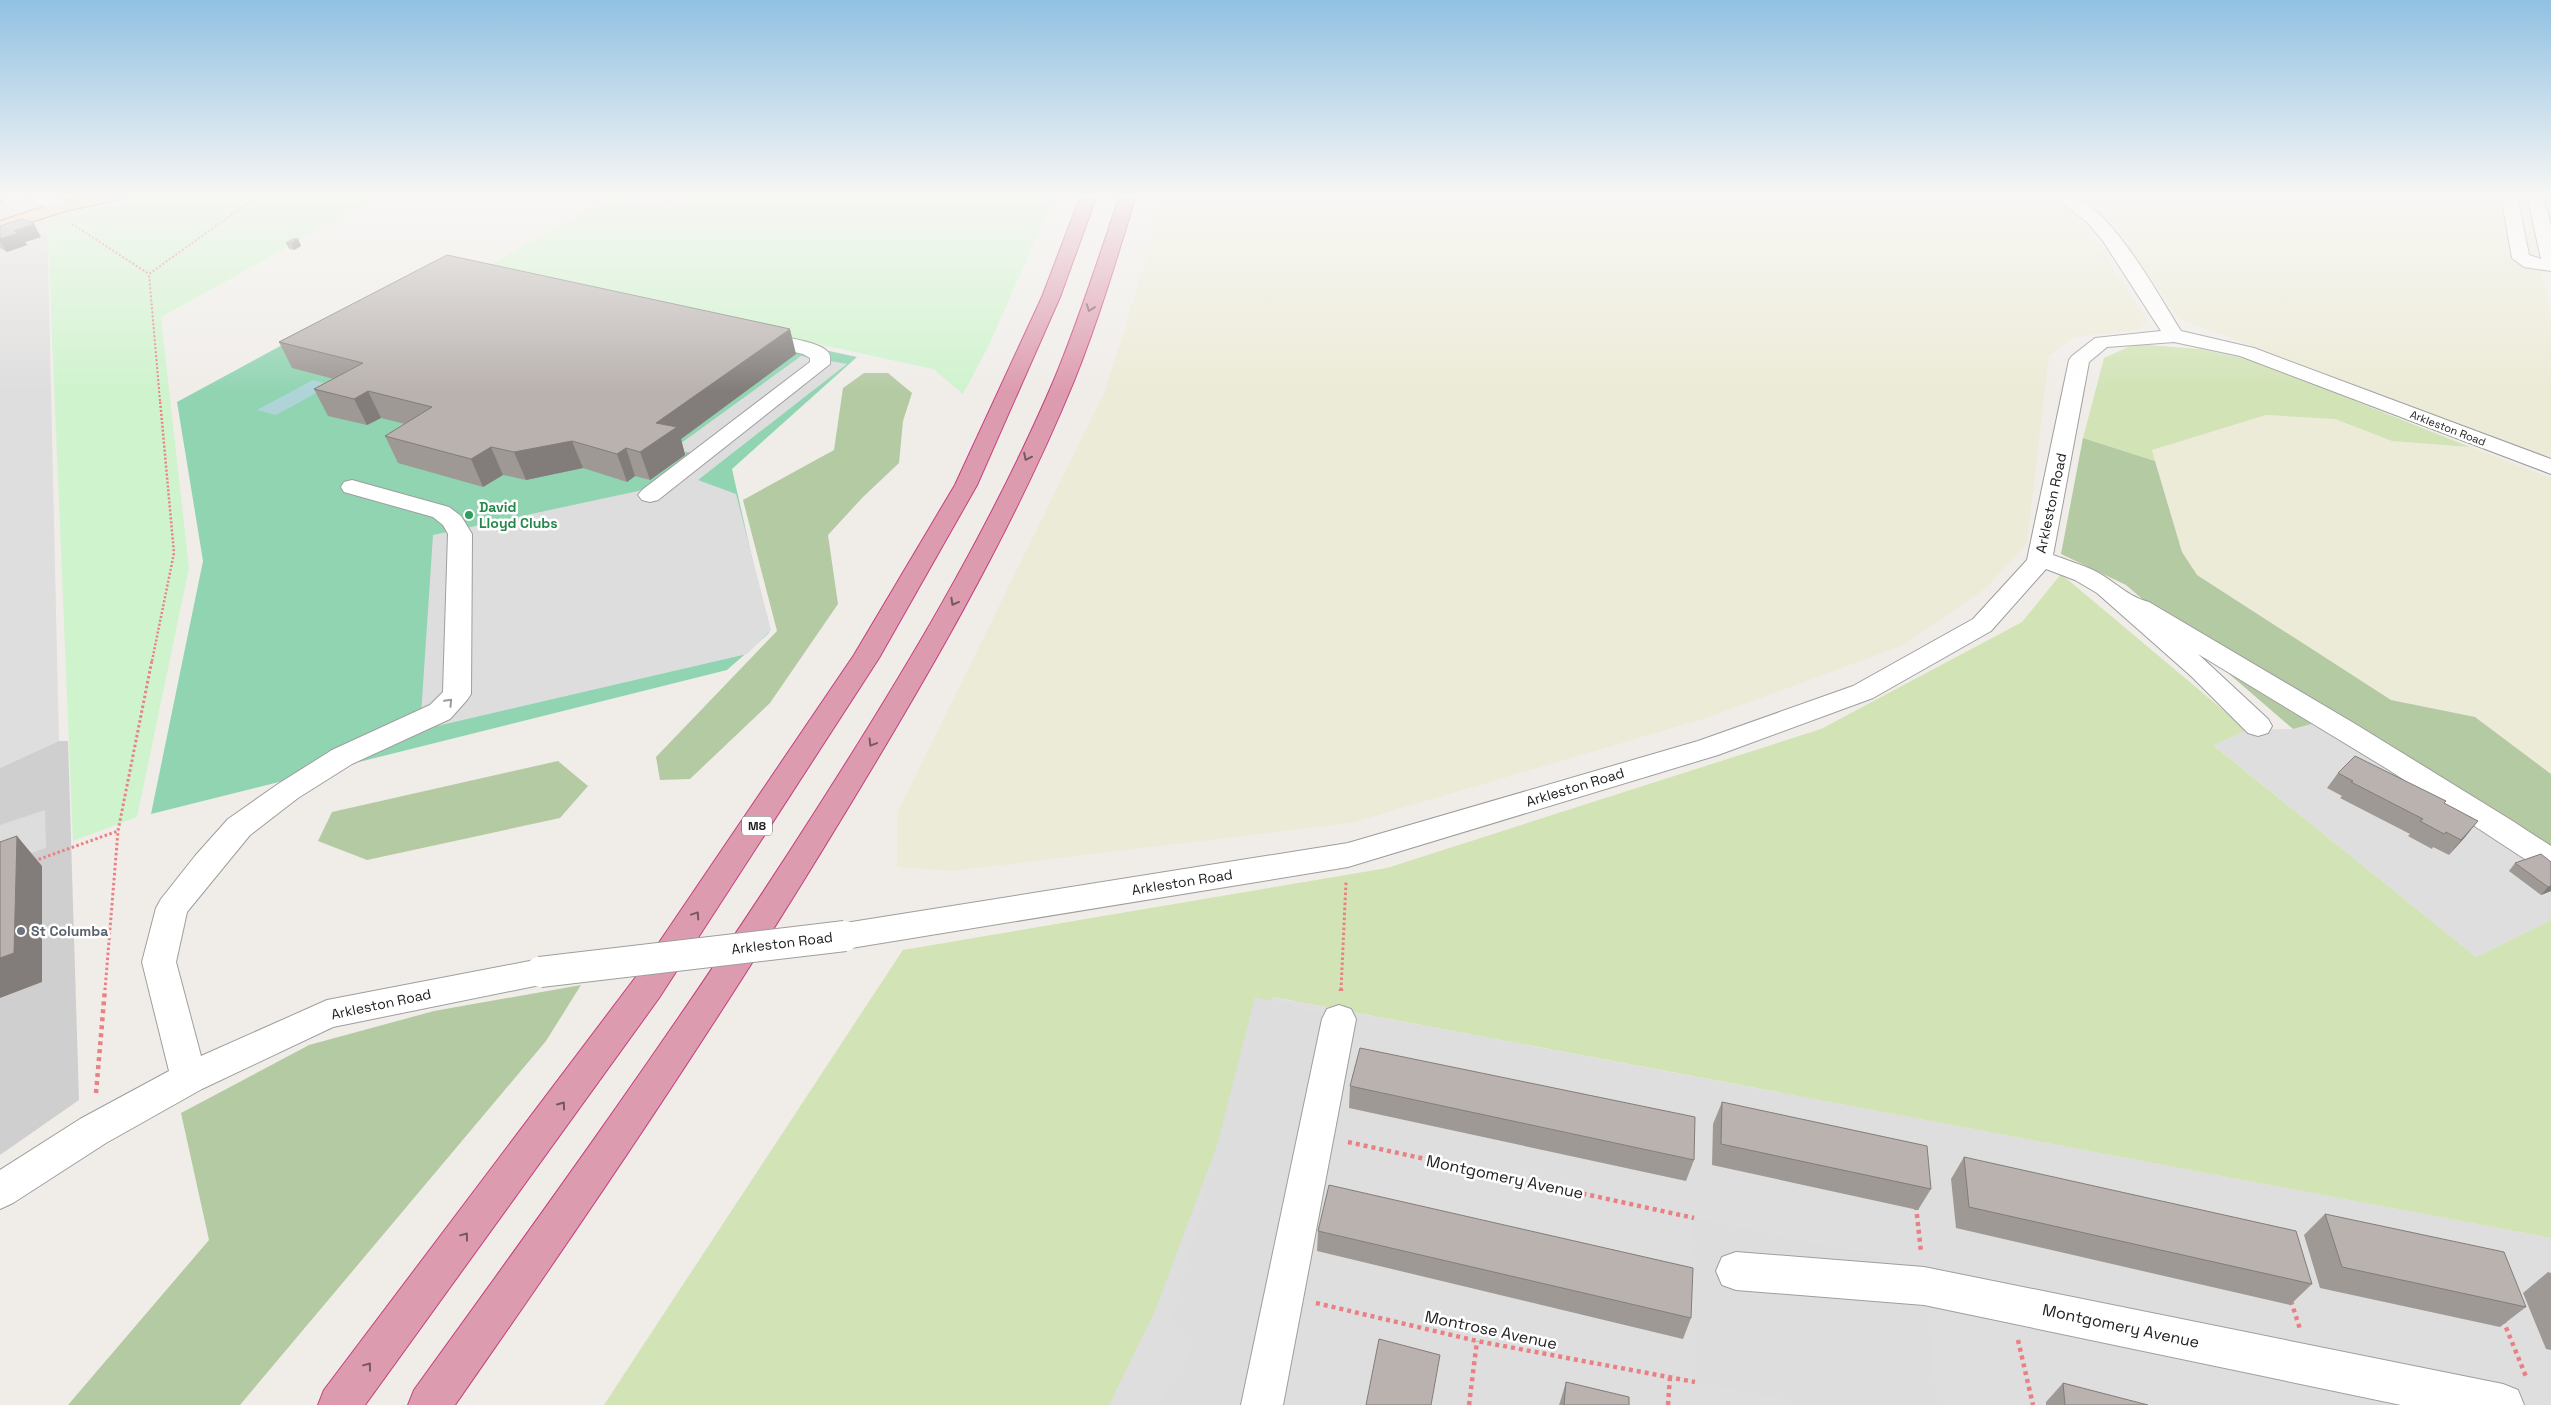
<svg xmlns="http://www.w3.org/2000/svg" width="2551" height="1405" font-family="'Space Grotesk',sans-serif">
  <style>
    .residential { fill: #dfdede }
    .religious { fill: #cfcfcf }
    .farmland { fill: #ecebd7 }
    .grass { fill: #d2e3b6 }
    .forest { fill: #b4caa3 }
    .park { fill: #cff3cd }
    .pitch { fill: #91d4b2 }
    .parking { fill: #ddd }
    .water { fill: #afd4d8 }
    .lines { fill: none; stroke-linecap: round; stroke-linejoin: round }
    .minor-casing { stroke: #9e9e9e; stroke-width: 2 }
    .major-casing { stroke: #8a5314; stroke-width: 2 }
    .highway-casing { stroke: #c53f7e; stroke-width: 2 }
    .path-far3 { stroke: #e98184; stroke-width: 2; stroke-dasharray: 2 2; stroke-linecap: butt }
    .path-far2 { stroke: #e98184; stroke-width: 2.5; stroke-dasharray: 2 2; stroke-linecap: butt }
    .path-far1 { stroke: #e98184; stroke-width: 3; stroke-dasharray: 2.5 2.5; stroke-linecap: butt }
    .path { stroke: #e98184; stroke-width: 4.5; stroke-dasharray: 4 4; stroke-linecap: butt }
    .minor { fill: #fff; fill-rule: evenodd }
    .major { fill: #f1cbad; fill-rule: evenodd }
    .highway { fill: #dd9bb0; fill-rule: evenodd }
    .minor-bridge-casing { stroke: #9e9e9e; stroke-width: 32; stroke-linecap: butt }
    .minor-bridge { stroke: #fff; stroke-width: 30 }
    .wall { fill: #9f9996 }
    .shaded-wall { fill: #827d7a }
    .building { fill: #b9b2af; stroke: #827d7a }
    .oneway { stroke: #765861 }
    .oneway2 { stroke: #9b9b9b }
    .leisure-dot { fill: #2e9e5b; stroke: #fff; stroke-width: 2 }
    .worship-dot { fill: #6b7280; stroke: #fff; stroke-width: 2 }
    .labels { text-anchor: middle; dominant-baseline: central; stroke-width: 5; stroke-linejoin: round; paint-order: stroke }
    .far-street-label { font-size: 11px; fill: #212121; stroke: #fff }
    .shield { fill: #fff; stroke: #646464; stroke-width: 1 }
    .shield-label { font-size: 12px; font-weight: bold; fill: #212121 }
    .street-label { font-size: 14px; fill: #212121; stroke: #fff }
    .leisure-label { font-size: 14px; font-weight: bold; fill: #27864d; stroke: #fff; text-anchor: start }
    .worship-label { font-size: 14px; font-weight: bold; fill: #5b616d; stroke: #fff; text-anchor: start }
    .near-street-label { font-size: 16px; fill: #212121; stroke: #fff }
  </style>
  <rect width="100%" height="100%" fill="#f0ede9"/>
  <path class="residential" d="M0,195h90l-60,13 17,6 12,527 -59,27z
    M2341,716l210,141v63l-75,37 -264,-213 35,-14 46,-1z
    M903,950l369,47 1279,241v167h-1947z"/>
  <path class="religious" d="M59,741h9l11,359 -79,55v-387z"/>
  <path class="farmland" d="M1166,195h886l19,9 77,117 -10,9 -64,7 -25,19 -22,187 -40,44 -83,58 -201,74 -352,104 -399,48 -55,-4 1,-56 207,-420z
    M2080,195h445l26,119v144l-371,-139 -82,-115z
    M2266,415l69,4 57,22 78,6 81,31v296l-76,-57 -84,-17 -194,-125 -15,-23 -30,-102z"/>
  <path class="grass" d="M2135,344l65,5 52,11 218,87 -78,-6 -57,-22 -69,-4 -114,35 3,11 -72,-23 21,-80z
    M2061,574l186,156 -34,15 263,212 75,-37v318l-1278,-241 -118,314 -46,94h-505l299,-455 484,-82 434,-139 201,-107z"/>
  <path class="forest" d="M864,373h24l24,20 -9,28 -4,42 -36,34 -35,38 10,69 -68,99 -80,76 -30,1 -4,-23 121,-126 -34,-131 91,-50 9,-62z
    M2083,438l72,23 27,91 15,23 194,125 84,17 76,57v83l-210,-141 -48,13 -167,-144 -65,-31z
    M558,761l30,25 -28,32 -193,42 -49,-19 14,-29z
    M581,985l-35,56 -306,364h-172l141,-165 -28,-127 128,-68 125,-34z"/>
  <path class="park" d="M134,195h248l-221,122 28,251 -52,249 -64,24 -26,-627z
    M613,195l56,11 28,-11h358l-65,148 -27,51 -30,-25 -454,-98z"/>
  <path class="pitch" d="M430,265l427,92 -125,112 37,164 -42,37 -576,144 52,-253 -26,-159z"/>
  <path class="parking" d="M801,356l46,8 -149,116 38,14 35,136 -24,24 -327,76 13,-195 210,-45 49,-37 -19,-4z
    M45,810l1,38 -46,16v-39z
    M1255,997l84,22 -77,386h-102l34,-61 -21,-26z
    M1694,1218l228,48 15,139h-119l-123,-23z"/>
  <path class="water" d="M313,380l18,5 -55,30 -19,-5z"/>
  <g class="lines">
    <g class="minor-casing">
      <path id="minor" d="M28,195c14,0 32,-1 41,12l-2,4c-11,2 -32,-7 -39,-16z
        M2052,195c7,0 16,-1 23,2 41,19 82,96 106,134l73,17 297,111v15l-311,-118 -66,-14 -67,5 -18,15 -36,193c13,5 27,9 40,15 21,10 33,26 56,32l208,123 154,95 40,26v27l-11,-4 -151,-99 -191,-116 70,65 4,7 -4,7 -10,3 -10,-3 -57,-57 -94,-83 -22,-13 -29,-11 -55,62 -118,67 -155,57 -370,112 -503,82 -11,-4 -5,-9 5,-9 11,-4 503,-80 350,-102 155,-55 120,-67 54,-59 42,-200 3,-4 23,-18 66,-7 -58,-90 -15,-18z
        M2501,195h16l12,60 12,4 -14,-64h16l8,31v45l-27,-4 -12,-9z
        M758,332c16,4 60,8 70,20 3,4 2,8 2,12l-172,136 -8,2 -8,-2 -4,-5 4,-5 168,-128v-4l-7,-4 -52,-12 -3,-4 3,-4z
        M352,480l97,27 12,9 11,18 -1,160 -4,6 -17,19 -98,45 -54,34 -48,37 -63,77 -11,50 25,94 126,-56 213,-41 12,3 5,10 -5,10 -12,3 -207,42 -131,62 -96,54 -93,60 -13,6v-39l80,-51 89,-48 -27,-109 14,-54 5,-9 34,-43 33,-37 50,-35 54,-34 98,-45 13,-13 5,-158 -5,-9 -10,-8 -89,-25 -3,-5 3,-5z
        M1339,1005l12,4 5,10 -73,386h-42l81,-386 5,-10z
        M1736,1252l188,15 579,117 15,6 6,15h-123l-477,-100 -188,-15 -14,-5 -6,-14 6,-14z"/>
    </g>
    <g class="major-casing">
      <path id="major" d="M92,195h32l-2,4 -57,12 -65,21v-11l55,-18z"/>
    </g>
    <g class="highway-casing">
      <path id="highway" d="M1081,195h16l-37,102 -83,188 -98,173 -220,340 -294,407h-47l6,-15 311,-412 219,-323 101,-170 87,-188z
        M1120,195h16c-19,63 -38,126 -62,186 -64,155 -150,302 -237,445 -120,198 -250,390 -382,579h-47l6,-15c137,-189 274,-379 399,-575 89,-139 176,-283 241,-435 25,-60 45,-123 66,-185z"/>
    </g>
    <path class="path-far3" d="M72,224l77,50
      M160,401l-11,-127 110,-79"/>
    <path class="path-far2" d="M152,661l22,-108 -14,-153"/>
    <path class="path-far1" d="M34,861l84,-30
      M105,990l13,-159 34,-171
      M1341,990l5,-108"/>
    <path class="path" d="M1341,991v-2
      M96,1093l9,-104
      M1348,1142l346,76
      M1916,1206l5,46
      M2291,1301l9,28
      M1316,1303l161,38 218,41
      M2503,1320l24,59
      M2018,1340l15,65
      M1469,1405l8,-64
      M1668,1405l2,-28"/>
    <use href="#minor" class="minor"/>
    <use href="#major" class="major"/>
    <use href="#highway" class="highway"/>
    <g class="minor-bridge-casing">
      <path id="minor-bridge" d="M540,972l305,-36"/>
    </g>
    <use href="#minor-bridge" class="minor-bridge"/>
  </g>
  <path class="wall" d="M0,226l41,11 -16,5 2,3 -20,7 -7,-4z
    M298,239l3,7 -7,4 -5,-1 -3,-6z
    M279,342l517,12 -115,85 4,16 -35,25 -15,-4 -8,6 -44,-14 -57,12 -23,-5 -20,12 -85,-24 -13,-27 20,-12 -24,-6 -14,7 -39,-9 -14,-27 20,-10 -42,-11z
    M2338,773l106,30 22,33 -17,19 -16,-8 -1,2 -24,-13 2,-2 -70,-36 2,-2 -15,-8z
    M2551,862v29l-10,4 -32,-24 6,-8z
    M1350,1086l344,74 -8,21 -337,-73z
    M1722,1102l209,87 -13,21 -206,-45 1,-41z
    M1964,1157l348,127 -22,21 -334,-77 -5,-49z
    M2325,1214l201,93 -26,20 -180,-39 -16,-53z
    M1318,1231l373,87 -8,21 -366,-88z
    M2548,1272l3,1v77l-5,-1 -23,-56z
    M1566,1382l63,23h-70l1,-3z
    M2063,1383l85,22h-102v-3z"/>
  <path class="shaded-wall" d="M0,195l4,7 -4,1z
    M34,224l7,13 -16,5 2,3 -20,7 -7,-11v-2l14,-8z
    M298,239l3,7 -7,4 -3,-7z
    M790,329l6,25 -115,85 4,16 -35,25 -10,-28 16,-29z
    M368,391l13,27 -14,7 -13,-26z
    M572,441l11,27 -57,12 -12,-28z
    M491,447l12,28 -20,12 -12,-28z
    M626,448l9,28 -8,6 -10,-28z
    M2478,821l-12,15 -17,19 12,-15z
    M17,836l25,30v116l-42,16v-40z
    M2551,886v5l-10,4 7,-8z"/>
  <path class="building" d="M22,219l12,5 -20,7 5,2 -19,6v-13z
    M293,239h5l-7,4h-5z
    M447,255l343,74 -134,94 21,4 -37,25 -14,-4 -9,6 -45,-13 -58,11 -23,-5 -20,12 -86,-23 47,-29 -64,-16 -14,8 -40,-10 49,-26 -84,-21z
    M2355,756l91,45 -2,2 34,18 -17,19 -15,-8 -2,2 -24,-13 3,-2 -72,-37 2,-1 -15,-8z
    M17,836l-3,117 -14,5v-116z
    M2541,854l10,8v24l-3,1 -33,-24z
    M1360,1048l335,69 -1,43 -344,-74z
    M1722,1102l205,44 4,43 -210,-45z
    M1964,1157l332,74 16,53 -343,-77z
    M1329,1185l364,83 -2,50 -373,-87z
    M2325,1214l179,38 22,55 -184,-40z
    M1379,1339l61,16 -9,50h-65z
    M1566,1382l63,15v8h-65z
    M2063,1383l85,22h-83z"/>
  <defs><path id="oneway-chevron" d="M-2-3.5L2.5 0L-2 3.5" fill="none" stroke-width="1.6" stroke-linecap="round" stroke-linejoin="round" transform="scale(1.25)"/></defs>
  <g class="oneway">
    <use href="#oneway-chevron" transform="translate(1090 308) rotate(110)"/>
    <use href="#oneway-chevron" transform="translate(1027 457) rotate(116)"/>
    <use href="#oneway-chevron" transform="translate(954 602) rotate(119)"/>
    <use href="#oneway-chevron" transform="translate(872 743) rotate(121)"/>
    <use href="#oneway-chevron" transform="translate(696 915) rotate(-56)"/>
    <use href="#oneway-chevron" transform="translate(562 1105) rotate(-54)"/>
    <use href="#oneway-chevron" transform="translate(465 1236) rotate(-53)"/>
    <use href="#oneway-chevron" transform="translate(368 1366) rotate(-53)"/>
  </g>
  <use class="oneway2" href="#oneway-chevron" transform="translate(449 702) rotate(-46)"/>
  <linearGradient id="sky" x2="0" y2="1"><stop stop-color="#91c1e2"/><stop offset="0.5" stop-color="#f8f7f5"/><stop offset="1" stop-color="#f8f7f5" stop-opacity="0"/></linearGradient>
  <rect width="2551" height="392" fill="url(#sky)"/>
  <circle class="leisure-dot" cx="469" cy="515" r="5"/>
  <circle class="worship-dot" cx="21" cy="931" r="5"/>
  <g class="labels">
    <g class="far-street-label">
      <text transform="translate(2448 428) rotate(21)">Arkleston Road</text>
    </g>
    <rect class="shield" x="742" y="816.5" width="30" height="19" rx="4"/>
    <g class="shield-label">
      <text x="757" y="826">M8</text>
    </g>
    <g class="street-label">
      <text transform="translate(2051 503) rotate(-78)">Arkleston Road</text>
      <text transform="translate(1575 787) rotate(-17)">Arkleston Road</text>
      <text transform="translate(1182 882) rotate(-9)">Arkleston Road</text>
      <text transform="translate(782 943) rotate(-7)">Arkleston Road</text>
      <text transform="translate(381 1004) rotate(-12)">Arkleston Road</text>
    </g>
    <g class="leisure-label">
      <text x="479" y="507">David<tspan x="479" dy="16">Lloyd Clubs</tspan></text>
    </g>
    <g class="worship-label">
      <text x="31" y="931">St Columba</text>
    </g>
    <g class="near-street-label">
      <text transform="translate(1505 1177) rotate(12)">Montgomery Avenue</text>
      <text transform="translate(2121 1326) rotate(12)">Montgomery Avenue</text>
      <text transform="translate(1491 1330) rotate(12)">Montrose Avenue</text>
    </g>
  </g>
</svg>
